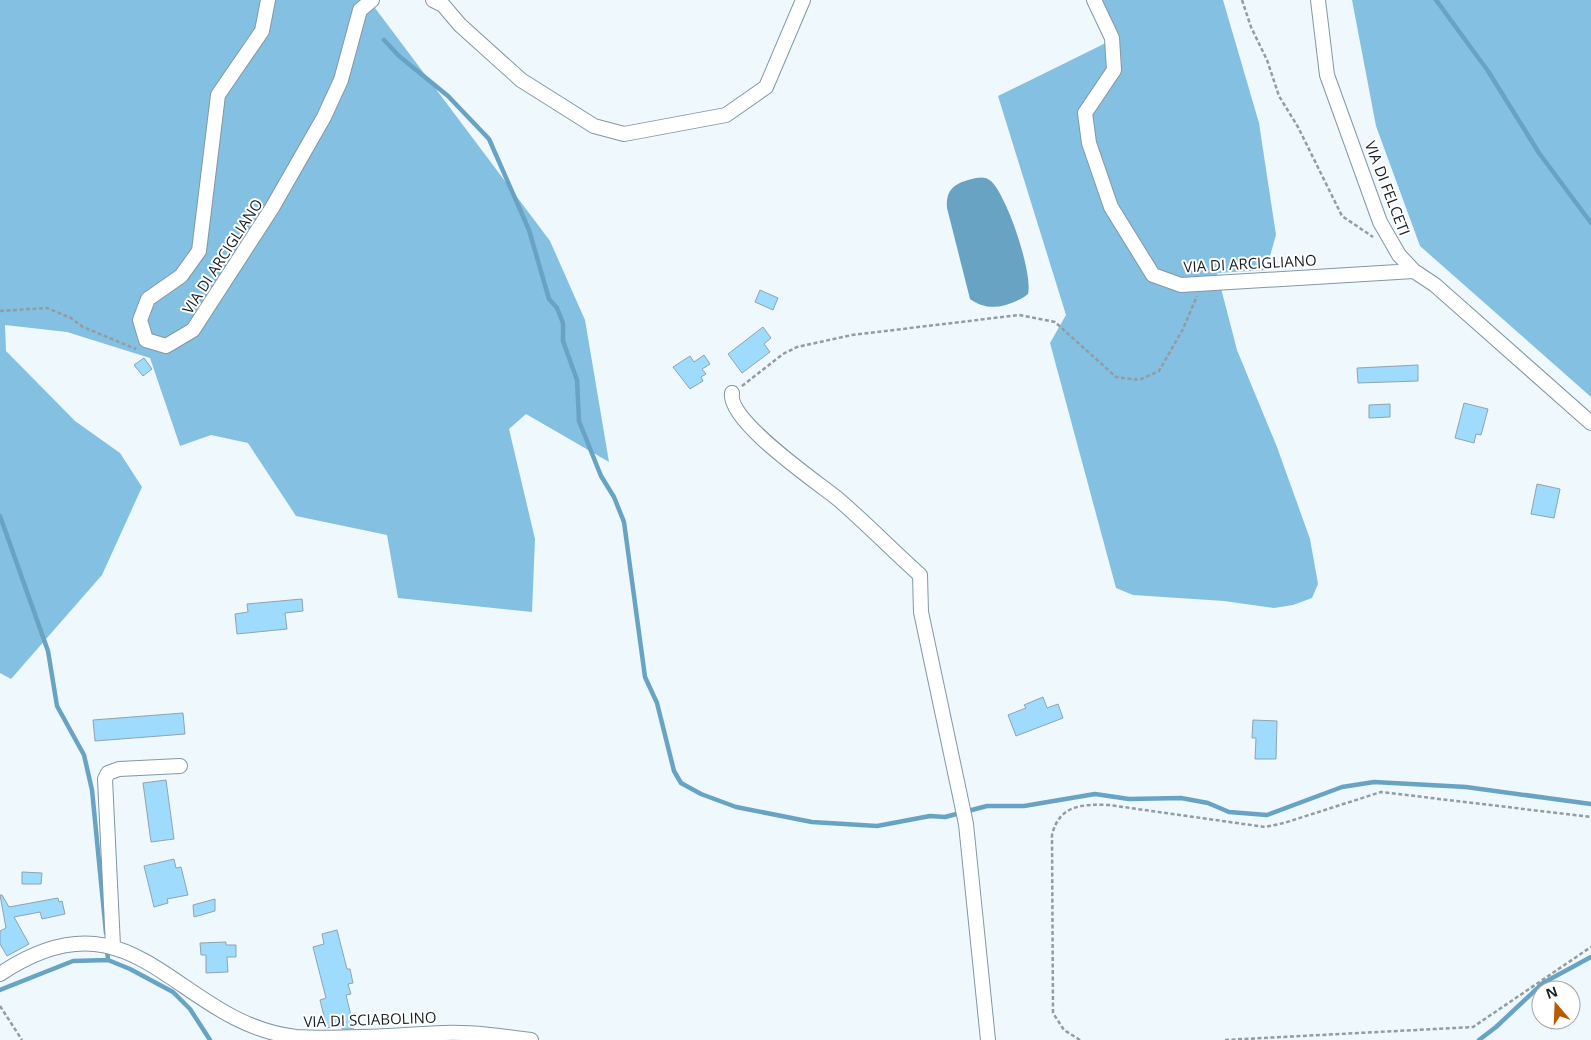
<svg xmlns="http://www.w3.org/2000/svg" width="1591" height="1040" font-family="'Open Sans',sans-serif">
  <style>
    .forest { fill: #84c0e1 }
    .water { fill: #68a3c4 }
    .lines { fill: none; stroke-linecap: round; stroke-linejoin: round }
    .stream { stroke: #68a3c4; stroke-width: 4.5 }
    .building { fill: #9edbfd; stroke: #8ea4b1 }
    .street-casing { stroke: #8298a4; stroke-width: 16 }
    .path { stroke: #939ca1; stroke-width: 2.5; stroke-dasharray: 4 2.5; stroke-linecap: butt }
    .street { stroke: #fff; stroke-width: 14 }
    .labels { text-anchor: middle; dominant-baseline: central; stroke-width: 4; stroke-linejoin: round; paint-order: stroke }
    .street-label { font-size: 15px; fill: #172025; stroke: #fff }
  </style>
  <rect width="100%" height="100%" fill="#eef8fd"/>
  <path class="forest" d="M0,0h369l181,241 35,79 24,142 -83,-48 -17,15 26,110 -3,73 -134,-14 -11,-63 -91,-19 -48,-73 -37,-8 -31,11 -30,-88 -83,-26 -62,-7 1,26 69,70 45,32 22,34 -40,88 -91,104 -11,-6z
    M1100,0h123l36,123 17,112 -10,35 -49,3 20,77 40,97 33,92 8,45 -6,14 -19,7 -19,3 -50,-7 -91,-6 -17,-7 -66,-245 16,-28 -68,-219 120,-59z
    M1352,0h239v397l-171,-151 -44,-120z"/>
  <path class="water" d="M976,178c6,-1 10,-1 15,3 16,15 42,92 37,113l-4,3c-18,10 -36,15 -54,2l-23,-91c-2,-21 11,-26 29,-30z"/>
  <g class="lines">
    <path class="stream" d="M1436,0l52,71 51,82 52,70
      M384,40l15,16 49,40 41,43 40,91 20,69 8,9 6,15v18l14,39 2,41 22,55 13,21 10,25 21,155 12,26 17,68 7,12 20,11 35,13 76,15 65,4 53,-10 15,1 42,-11h37l71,-12 34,5 52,-1 27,5 21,9 38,3 75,-28 32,-5 92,5 125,17
      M0,516l48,135 9,55 27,49 8,35 14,143
      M107,949l1,11
      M0,990l73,-29 35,-1 22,9 43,23 17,17 20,31
      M1479,1040l17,-13 47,-44 48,-26"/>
  </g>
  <path class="building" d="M760,290l18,8 -5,12 -18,-8z
    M763,327l8,11 -7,6 6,8 -28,21 -14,-19z
    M704,355l6,9 -8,5 4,5 -5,3 2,4 -13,8 -17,-22 17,-11 4,6z
    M144,358l8,11 -9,7 -9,-11z
    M1418,365v16l-60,2 -1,-15z
    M1464,403l24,6 -7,26 -5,-1 -2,9 -19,-5z
    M1390,404v13l-21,1v-13z
    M1537,484l23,5 -6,29 -23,-4z
    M302,599l1,12 -18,2 2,16 -50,5 -2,-20 13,-2 -1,-8z
    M1043,697l4,11 11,-4 5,14 -47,18 -8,-21 18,-7 -2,-3z
    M183,713l2,21 -90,7 -2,-21z
    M1253,720l24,1 -1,38h-21l1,-21h-4z
    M166,780l8,59 -23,3 -8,-59z
    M174,859l2,9 5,-1 7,28 -21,4 1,4 -14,4 -10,-41z
    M22,872l20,1 -1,11h-19z
    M0,895h2l7,12 49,-9 1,4 3,-1 3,13 -23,5 -2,-7 -26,5 15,27 -22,12 -7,-12v-13l6,-3z
    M215,899v12l-21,6 -1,-12z
    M337,930l10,39h3l3,14 -5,1 3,10 -5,1 8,33 -5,1h-7l-1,-4 -14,3 -7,-28 6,-2 -13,-51 11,-3 -2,-10z
    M226,942v3h10v12h-9l1,15 -22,1v-18h-5l-1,-12z"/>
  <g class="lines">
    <g class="street-casing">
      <path id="street" d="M268,0l-6,31 -44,64 -19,156 -18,25 -33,23 -8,21 6,20 20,6 27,-16 79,-122 52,-91 17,-37 19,-70 12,-10
        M433,0l10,5 17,20 61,55 73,46 30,8 102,-19 40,-28 37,-87
        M1094,0l18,38 2,32 -29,43 4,30 22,64 42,68 28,10 233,-14
        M1318,0l9,75 53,147 19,33 15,16 21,14 156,138
        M732,393c-5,28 85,89 106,106 28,24 54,51 82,76l1,37 45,212 22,216
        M113,946l-8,-167 3,-6 11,-4 61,-3
        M0,974c136,-91 175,49 296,63 48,3 100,-2 148,-4 29,-1 58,3 87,7"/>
    </g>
    <path class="path" d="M1242,0l9,27 16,33 12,36 19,31 44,89 31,21
      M0,311l47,-3 24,10 12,9 53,22
      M742,386l41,-32 14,-7 55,-12 167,-20 36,7 61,55 23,3 20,-9 24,-42 14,-33
      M0,1006l22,34
      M1080,1040l-16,-10 -11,-17 -1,-178c7,-30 30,-31 57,-30l156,22 19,-4 97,-31 210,25
      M1225,1040l248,-13 118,-80"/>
    <use href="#street" class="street"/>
  </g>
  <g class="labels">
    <g class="street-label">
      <text transform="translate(1388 188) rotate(69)">VIA DI FELCETI</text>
      <text transform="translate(222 256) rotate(-57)">VIA DI ARCIGLIANO</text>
      <text transform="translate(1250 263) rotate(-3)">VIA DI ARCIGLIANO</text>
      <text transform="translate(370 1019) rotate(-2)">VIA DI SCIABOLINO</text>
    </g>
  </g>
  <g transform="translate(1556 1005) rotate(341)"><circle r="24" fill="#ffffff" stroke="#a2a6a8"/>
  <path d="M0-4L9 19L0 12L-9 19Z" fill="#b75b01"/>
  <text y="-8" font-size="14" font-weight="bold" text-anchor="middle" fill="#172025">N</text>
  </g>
</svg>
